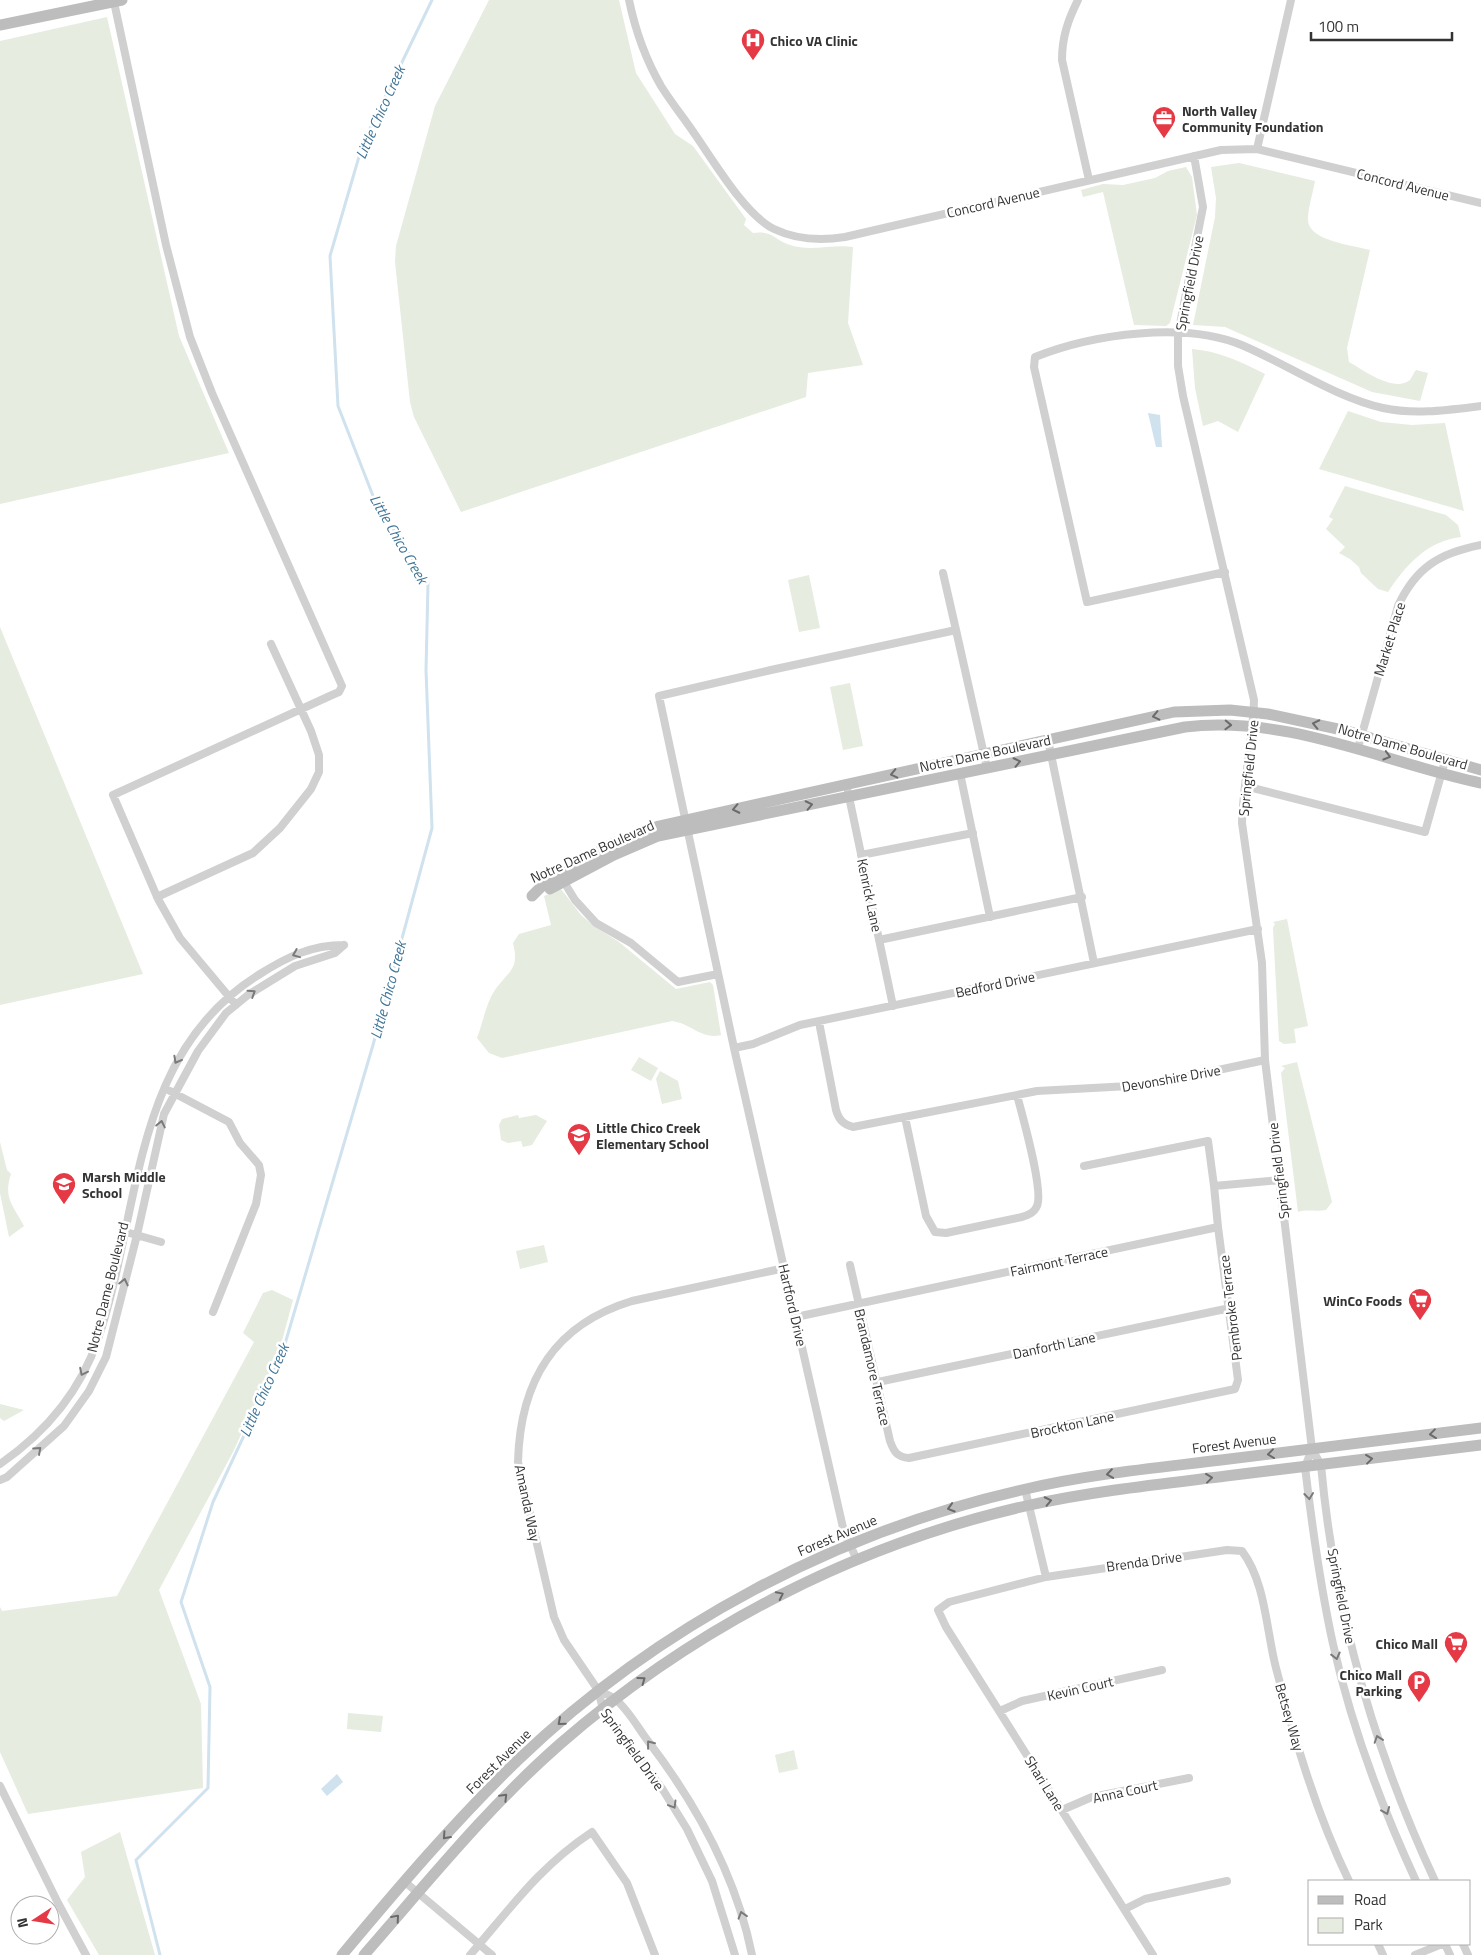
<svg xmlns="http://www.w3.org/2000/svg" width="1481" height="1955" font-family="'Titillium Web',sans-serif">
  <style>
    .green { fill: #e6ecdf }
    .water { fill: #cfe2ee }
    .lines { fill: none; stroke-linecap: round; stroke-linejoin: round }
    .stream { stroke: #cfe2ee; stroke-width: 3 }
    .street { stroke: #d0d0d0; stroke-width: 8 }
    .secondary { stroke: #bdbdbd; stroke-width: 11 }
    .oneway { stroke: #6a6a6a }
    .oneway2 { stroke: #7a7a7a }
    .labels { text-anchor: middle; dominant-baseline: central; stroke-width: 5; stroke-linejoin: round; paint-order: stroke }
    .poi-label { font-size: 14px; font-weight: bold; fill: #333; stroke: #fff; text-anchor: start }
    .street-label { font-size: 14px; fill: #333; stroke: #fff }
    .water-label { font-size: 15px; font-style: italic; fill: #3f7597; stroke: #fff }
  </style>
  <rect width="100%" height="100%" fill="#fff"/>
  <path class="green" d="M489,0h130l17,73 39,61 18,12 53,73 -2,6 9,8c19,-3 21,7 37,12 21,7 42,-1 63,2l-5,76 15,42 -55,8 -2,24 -345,115 -47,-95 -4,-15 -15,-140 1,-16 39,-140z
    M107,17l72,319 50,117 -229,51v-463z
    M1239,163l76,18c-2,12 -7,26 -7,38 -1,22 45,26 62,31l-23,98 2,14c14,8 45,31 61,18 2,-3 4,-8 6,-10l12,3 -8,28 -48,-9 -147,-65 -32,-2 22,-108 1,-19 -5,-31z
    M1186,167l6,10 5,38 -27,108 -4,3 -32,-1 -31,-133 -20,5 -2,-7 22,-6 20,1 32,-7 13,-7z
    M1192,349c27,2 49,13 73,25l-27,58 -20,-11 -15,5 -8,-38z
    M1348,411l33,11 31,3 33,-2 19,88 -145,-42z
    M1345,486l101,29 12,10 3,12c-34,4 -55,28 -73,55l-10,-3 -17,-16 -2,-6 -9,-8 -11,-6 6,-6 -19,-18 7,-10 -4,-2z
    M809,575l11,53 -21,4 -11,-52z
    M0,627l143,347 -143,31z
    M850,683l13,63 -20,4 -13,-63z
    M561,889l20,26 13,11 25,16 57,47 34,-7 3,3 8,50c-19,5 -31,-12 -49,-14l-170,37 -13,-5 -12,-15c6,-15 9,-35 18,-48 13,-19 25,-20 18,-47l6,-9 32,-9 -7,-29z
    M1287,919l21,107 -14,3 2,14 -12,1 -5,-3 -6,-113 2,-4 -2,-2z
    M639,1057l19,11 -7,13 -20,-11z
    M1297,1062l35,140 -6,8c-10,2 -19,-1 -28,2l-17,-139 4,-5 -4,-2z
    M660,1071l18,10 4,18 -20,5 -6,-25z
    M518,1115l1,3 17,-3 11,6 -15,24 -9,2 -2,-6 -13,2 -7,-3 -2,-15 3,-6z
    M0,1142l7,28 4,4c-8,24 2,31 13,52l-15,11 -9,-44z
    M544,1245l4,17 -28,7 -4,-18z
    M272,1290l21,10 -14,52 -46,100 -74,138 42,114 2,84 -175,26 -28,-62v-145l2,4 115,-15 137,-254 -11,-9 20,-40z
    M0,1404l24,6 -20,11 -4,-3z
    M348,1713l35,3 -2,16 -34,-3z
    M794,1750l4,19 -19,4 -4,-18z
    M120,1832l35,123h-56l-32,-55 18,-23 -4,-25z"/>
  <path class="water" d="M1148,413l12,2 2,32h-6z
    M337,1774l6,8 -16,14 -6,-7z"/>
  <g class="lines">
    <path class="stream" d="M160,1955l-24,-95 72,-72 2,-101 -29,-85 32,-100 69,-148 91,-309 59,-217 -6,-158 2,-87 -53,-82 -37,-95 -8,-150 33,-113 69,-143"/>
    <path class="street" d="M629,0c6,29 17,60 32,86 10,16 22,31 33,47 19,27 51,82 80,96 23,11 46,12 71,8l376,-87 36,-1 224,54
      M1078,0c-10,20 -16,37 -16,60l27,120
      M114,2l52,243 24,92 22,56 130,293 -3,6 -7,3 -219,100 45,104 22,39 56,67
      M1257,149l34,-149
      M1194,156l9,51 -25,127v32l5,30 71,304c-1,41 -11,82 -12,123l20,140 3,97 47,389 9,16c13,144 53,285 114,416
      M1225,572l-138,30 -53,-235 1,-10c58,-23 150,-36 209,-11 44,19 93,52 139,62 32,7 65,2 98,-2
      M943,573l13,57
      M1048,740l46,223
      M1358,748l40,-142c18,-39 42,-53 83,-61
      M960,773l30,144
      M1245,786l180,46 20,-71
      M848,792l45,214
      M861,855l112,-22
      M561,877l14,23 21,23 35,20 47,39 40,-8
      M157,897l96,-44 27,-25 31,-39 8,-17v-17l-8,-24 -40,-87
      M879,940l203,-43
      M819,1022l17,88c3,10 7,14 17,17l184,-36 111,-6 117,-25
      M734,1048l19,-4 47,-19 458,-96
      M170,1091l59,31 11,21 19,22 2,10 -5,29 -43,108
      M905,1117l21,99 9,16 11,1 76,-16c6,-2 12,-4 15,-11 7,-15 -15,-92 -20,-111
      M1084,1166l124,-25 6,45
      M126,1232l35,10
      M850,1265l40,176c4,11 7,16 19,17l326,-69 3,-9 -20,-153
      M796,1317l422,-90 -4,-41 65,-6
      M878,1382l352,-74
      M1312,1449l-7,18c7,59 15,118 28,177 18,81 48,161 83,237
      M0,1464c45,-31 80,-72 98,-125 44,-129 32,-285 162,-365 27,-17 51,-29 84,-29
      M0,1480l7,-3 57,-51 25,-35 17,-34 31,-122 27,-121 34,-63 28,-38 22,-18 47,-29 40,-13 9,-8
      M1025,1489l21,88
      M857,1560l-13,-28 -110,-484 -75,-352 112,-26 185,-40 31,138
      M598,1690c5,3 12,5 17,9 13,10 23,29 33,42 49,64 88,134 104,214
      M1000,1711l22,-10 140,-31
      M0,1786l58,117 28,52
      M1062,1810l30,-13 97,-19
      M405,1882l87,73
      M1125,1909l20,-10 82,-18
      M1378,1944l5,11
      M1445,1944l5,11
      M1463,1944l5,11
      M470,1955c40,-46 69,-88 122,-123l35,51 28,72
      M735,1955l-23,-74 -25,-52 -24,-39 -60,-81 -5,-19 -34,-50 -10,-23 -36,-155c2,-80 35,-137 114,-161l153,-33
      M1153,1955l-207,-328 -8,-17 11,-8 97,-25 181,-27 15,1c24,32 24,79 34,117 19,72 40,145 73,213
      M1415,1955l27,-11"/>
    <path class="secondary" d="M0,25l122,-25
      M550,889l64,-34 44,-19 527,-109c104,-12 197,35 296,56
      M532,896l11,-11 67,-40 49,-19 515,-114 56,-2 38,4 79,17 134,39
      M342,1955c56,-67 113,-134 176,-195 140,-134 319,-229 508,-271 64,-15 130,-21 195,-29 86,-11 173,-21 260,-32
      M364,1955c63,-72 124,-148 196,-211 135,-117 295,-200 470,-239 64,-14 131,-21 196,-29 85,-10 170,-20 255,-31"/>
  </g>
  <defs><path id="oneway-chevron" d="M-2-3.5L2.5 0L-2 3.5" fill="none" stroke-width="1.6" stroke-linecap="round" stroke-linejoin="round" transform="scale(1.25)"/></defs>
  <g class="oneway">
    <use href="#oneway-chevron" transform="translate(1156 716) rotate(167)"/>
    <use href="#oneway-chevron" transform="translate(1316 724) rotate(-168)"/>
    <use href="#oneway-chevron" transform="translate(1228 725) rotate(2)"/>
    <use href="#oneway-chevron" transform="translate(1387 756) rotate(16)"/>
    <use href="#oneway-chevron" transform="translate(1017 762) rotate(-12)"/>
    <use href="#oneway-chevron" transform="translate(894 774) rotate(167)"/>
    <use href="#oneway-chevron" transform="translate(809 805) rotate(-12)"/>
    <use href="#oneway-chevron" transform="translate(736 809) rotate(168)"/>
    <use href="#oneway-chevron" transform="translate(1433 1434) rotate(173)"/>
    <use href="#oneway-chevron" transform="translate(1271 1454) rotate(173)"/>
    <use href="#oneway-chevron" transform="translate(1369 1459) rotate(-7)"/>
    <use href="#oneway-chevron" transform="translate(1110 1474) rotate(172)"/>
    <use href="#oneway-chevron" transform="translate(1209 1478) rotate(-7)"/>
    <use href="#oneway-chevron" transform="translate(1048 1501) rotate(-12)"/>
    <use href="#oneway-chevron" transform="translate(951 1508) rotate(163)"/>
    <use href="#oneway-chevron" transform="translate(780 1595) rotate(-26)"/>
    <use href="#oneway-chevron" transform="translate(642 1680) rotate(-36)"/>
    <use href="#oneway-chevron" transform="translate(561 1722) rotate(139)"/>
    <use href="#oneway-chevron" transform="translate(504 1797) rotate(-46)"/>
    <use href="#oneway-chevron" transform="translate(446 1836) rotate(132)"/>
    <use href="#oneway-chevron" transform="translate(396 1918) rotate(-49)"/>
  </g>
  <g class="oneway2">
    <use href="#oneway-chevron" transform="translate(296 954) rotate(158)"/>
    <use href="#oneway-chevron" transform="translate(252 993) rotate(-33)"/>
    <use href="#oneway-chevron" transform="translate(177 1060) rotate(119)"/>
    <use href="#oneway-chevron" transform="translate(161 1124) rotate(-78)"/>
    <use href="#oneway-chevron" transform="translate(124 1282) rotate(-77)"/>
    <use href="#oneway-chevron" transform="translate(83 1372) rotate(116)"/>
    <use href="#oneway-chevron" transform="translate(38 1450) rotate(-42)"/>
    <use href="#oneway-chevron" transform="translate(1309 1496) rotate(83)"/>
    <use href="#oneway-chevron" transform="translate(1336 1656) rotate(76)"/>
    <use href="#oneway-chevron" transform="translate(1378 1739) rotate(-109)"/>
    <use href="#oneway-chevron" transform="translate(650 1744) rotate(-128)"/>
    <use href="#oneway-chevron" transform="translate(673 1805) rotate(59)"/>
    <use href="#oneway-chevron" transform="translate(1386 1811) rotate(68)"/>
    <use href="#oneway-chevron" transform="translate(742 1915) rotate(-107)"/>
  </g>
  <defs>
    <g id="hospital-pin" transform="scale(1.25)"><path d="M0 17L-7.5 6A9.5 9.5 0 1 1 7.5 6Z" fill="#e63946" stroke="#fff"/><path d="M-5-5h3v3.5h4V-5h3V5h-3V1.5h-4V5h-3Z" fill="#fff"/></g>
    <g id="office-pin" transform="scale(1.25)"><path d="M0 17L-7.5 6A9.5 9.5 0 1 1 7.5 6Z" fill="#e63946" stroke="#fff"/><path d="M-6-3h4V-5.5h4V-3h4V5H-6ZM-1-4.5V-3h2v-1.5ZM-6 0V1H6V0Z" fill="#fff"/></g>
    <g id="school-pin" transform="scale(1.25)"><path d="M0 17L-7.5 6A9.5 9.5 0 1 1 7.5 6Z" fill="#e63946" stroke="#fff"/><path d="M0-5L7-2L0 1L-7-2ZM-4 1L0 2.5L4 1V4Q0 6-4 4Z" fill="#fff"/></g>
    <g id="supermarket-pin" transform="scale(1.25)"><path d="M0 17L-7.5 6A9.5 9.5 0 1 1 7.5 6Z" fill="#e63946" stroke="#fff"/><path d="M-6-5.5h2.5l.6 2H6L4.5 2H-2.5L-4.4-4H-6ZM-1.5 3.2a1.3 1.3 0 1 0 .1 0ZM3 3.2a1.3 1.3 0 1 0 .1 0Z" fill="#fff"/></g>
    <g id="parking-pin" transform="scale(1.25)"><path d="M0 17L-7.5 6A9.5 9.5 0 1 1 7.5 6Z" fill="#e63946" stroke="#fff"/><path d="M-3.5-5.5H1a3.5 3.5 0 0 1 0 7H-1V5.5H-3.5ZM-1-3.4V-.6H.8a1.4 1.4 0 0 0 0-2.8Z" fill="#fff"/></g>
  </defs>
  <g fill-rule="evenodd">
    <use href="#hospital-pin" x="753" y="40"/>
    <use href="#office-pin" x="1164" y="118"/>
    <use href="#school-pin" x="579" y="1135"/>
    <use href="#school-pin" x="64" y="1184"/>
    <use href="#supermarket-pin" x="1420" y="1300"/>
    <use href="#supermarket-pin" x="1456" y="1643"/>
    <use href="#parking-pin" x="1419" y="1682"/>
  </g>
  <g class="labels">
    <g class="poi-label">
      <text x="770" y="40">Chico VA Clinic</text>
      <text x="1182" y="110">North Valley<tspan x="1182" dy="16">Community Foundation</tspan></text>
      <text x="596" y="1127">Little Chico Creek<tspan x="596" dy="16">Elementary School</tspan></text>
      <text x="82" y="1176">Marsh Middle<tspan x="82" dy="16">School</tspan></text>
      <text x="1402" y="1300" text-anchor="end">WinCo Foods</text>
      <text x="1438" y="1643" text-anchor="end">Chico Mall</text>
      <text x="1402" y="1674" text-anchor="end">Chico Mall<tspan x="1402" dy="16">Parking</tspan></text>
    </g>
    <g class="street-label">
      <text transform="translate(1403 184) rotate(14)">Concord Avenue</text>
      <text transform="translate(993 202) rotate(-13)">Concord Avenue</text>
      <text transform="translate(1189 283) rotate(-79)">Springfield Drive</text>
      <text transform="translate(1389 639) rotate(-73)">Market Place</text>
      <text transform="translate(1403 746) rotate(16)">Notre Dame Boulevard</text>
      <text transform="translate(985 753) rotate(-12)">Notre Dame Boulevard</text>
      <text transform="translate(1248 768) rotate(-84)">Springfield Drive</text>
      <text transform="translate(592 851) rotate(-24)">Notre Dame Boulevard</text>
      <text transform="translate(870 895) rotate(78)">Kenrick Lane</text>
      <text transform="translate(995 984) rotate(-12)">Bedford Drive</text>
      <text transform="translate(1171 1078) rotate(-10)">Devonshire Drive</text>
      <text transform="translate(1278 1171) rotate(-97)">Springfield Drive</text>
      <text transform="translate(1059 1261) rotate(-12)">Fairmont Terrace</text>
      <text transform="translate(107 1287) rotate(-76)">Notre Dame Boulevard</text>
      <text transform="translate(793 1305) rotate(77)">Hartford Drive</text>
      <text transform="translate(1230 1308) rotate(-97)">Pembroke Terrace</text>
      <text transform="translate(1054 1345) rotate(-12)">Danforth Lane</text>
      <text transform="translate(873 1367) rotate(77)">Brandamore Terrace</text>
      <text transform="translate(1072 1424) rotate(-12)">Brockton Lane</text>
      <text transform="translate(1234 1443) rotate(-7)">Forest Avenue</text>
      <text transform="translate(528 1503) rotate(78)">Amanda Way</text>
      <text transform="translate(837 1535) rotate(-23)">Forest Avenue</text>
      <text transform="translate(1144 1561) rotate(-8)">Brenda Drive</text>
      <text transform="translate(1342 1596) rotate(79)">Springfield Drive</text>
      <text transform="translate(1080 1688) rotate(-13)">Kevin Court</text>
      <text transform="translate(1290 1717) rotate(74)">Betsey Way</text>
      <text transform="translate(633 1749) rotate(54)">Springfield Drive</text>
      <text transform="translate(498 1761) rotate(-45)">Forest Avenue</text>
      <text transform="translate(1045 1783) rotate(58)">Shari Lane</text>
      <text transform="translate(1125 1791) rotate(-12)">Anna Court</text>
    </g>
    <g class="water-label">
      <text transform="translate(380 112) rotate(-66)">Little Chico Creek</text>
      <text transform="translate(399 539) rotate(60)">Little Chico Creek</text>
      <text transform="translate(388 990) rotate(-75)">Little Chico Creek</text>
      <text transform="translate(264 1390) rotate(-66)">Little Chico Creek</text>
    </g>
  </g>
  <rect x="1308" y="1880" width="162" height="65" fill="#ffffff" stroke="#adadad"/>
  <rect x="1318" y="1896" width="25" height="8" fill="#bdbdbd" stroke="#adadad"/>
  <text x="1354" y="1905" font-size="15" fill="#333333">Road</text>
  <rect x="1318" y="1918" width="25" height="15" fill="#e6ecdf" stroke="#adadad"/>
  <text x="1354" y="1930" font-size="15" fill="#333333">Park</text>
  <g transform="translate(35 1920) rotate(258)"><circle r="24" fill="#ffffff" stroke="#adadad"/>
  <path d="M0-4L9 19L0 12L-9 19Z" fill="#e63946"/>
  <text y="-8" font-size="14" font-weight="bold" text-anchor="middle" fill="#333333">N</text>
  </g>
  <path d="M1311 32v8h141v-8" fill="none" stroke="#333333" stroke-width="2.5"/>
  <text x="1318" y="32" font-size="15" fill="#333333" stroke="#ffffff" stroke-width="4" paint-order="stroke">100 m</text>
</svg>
